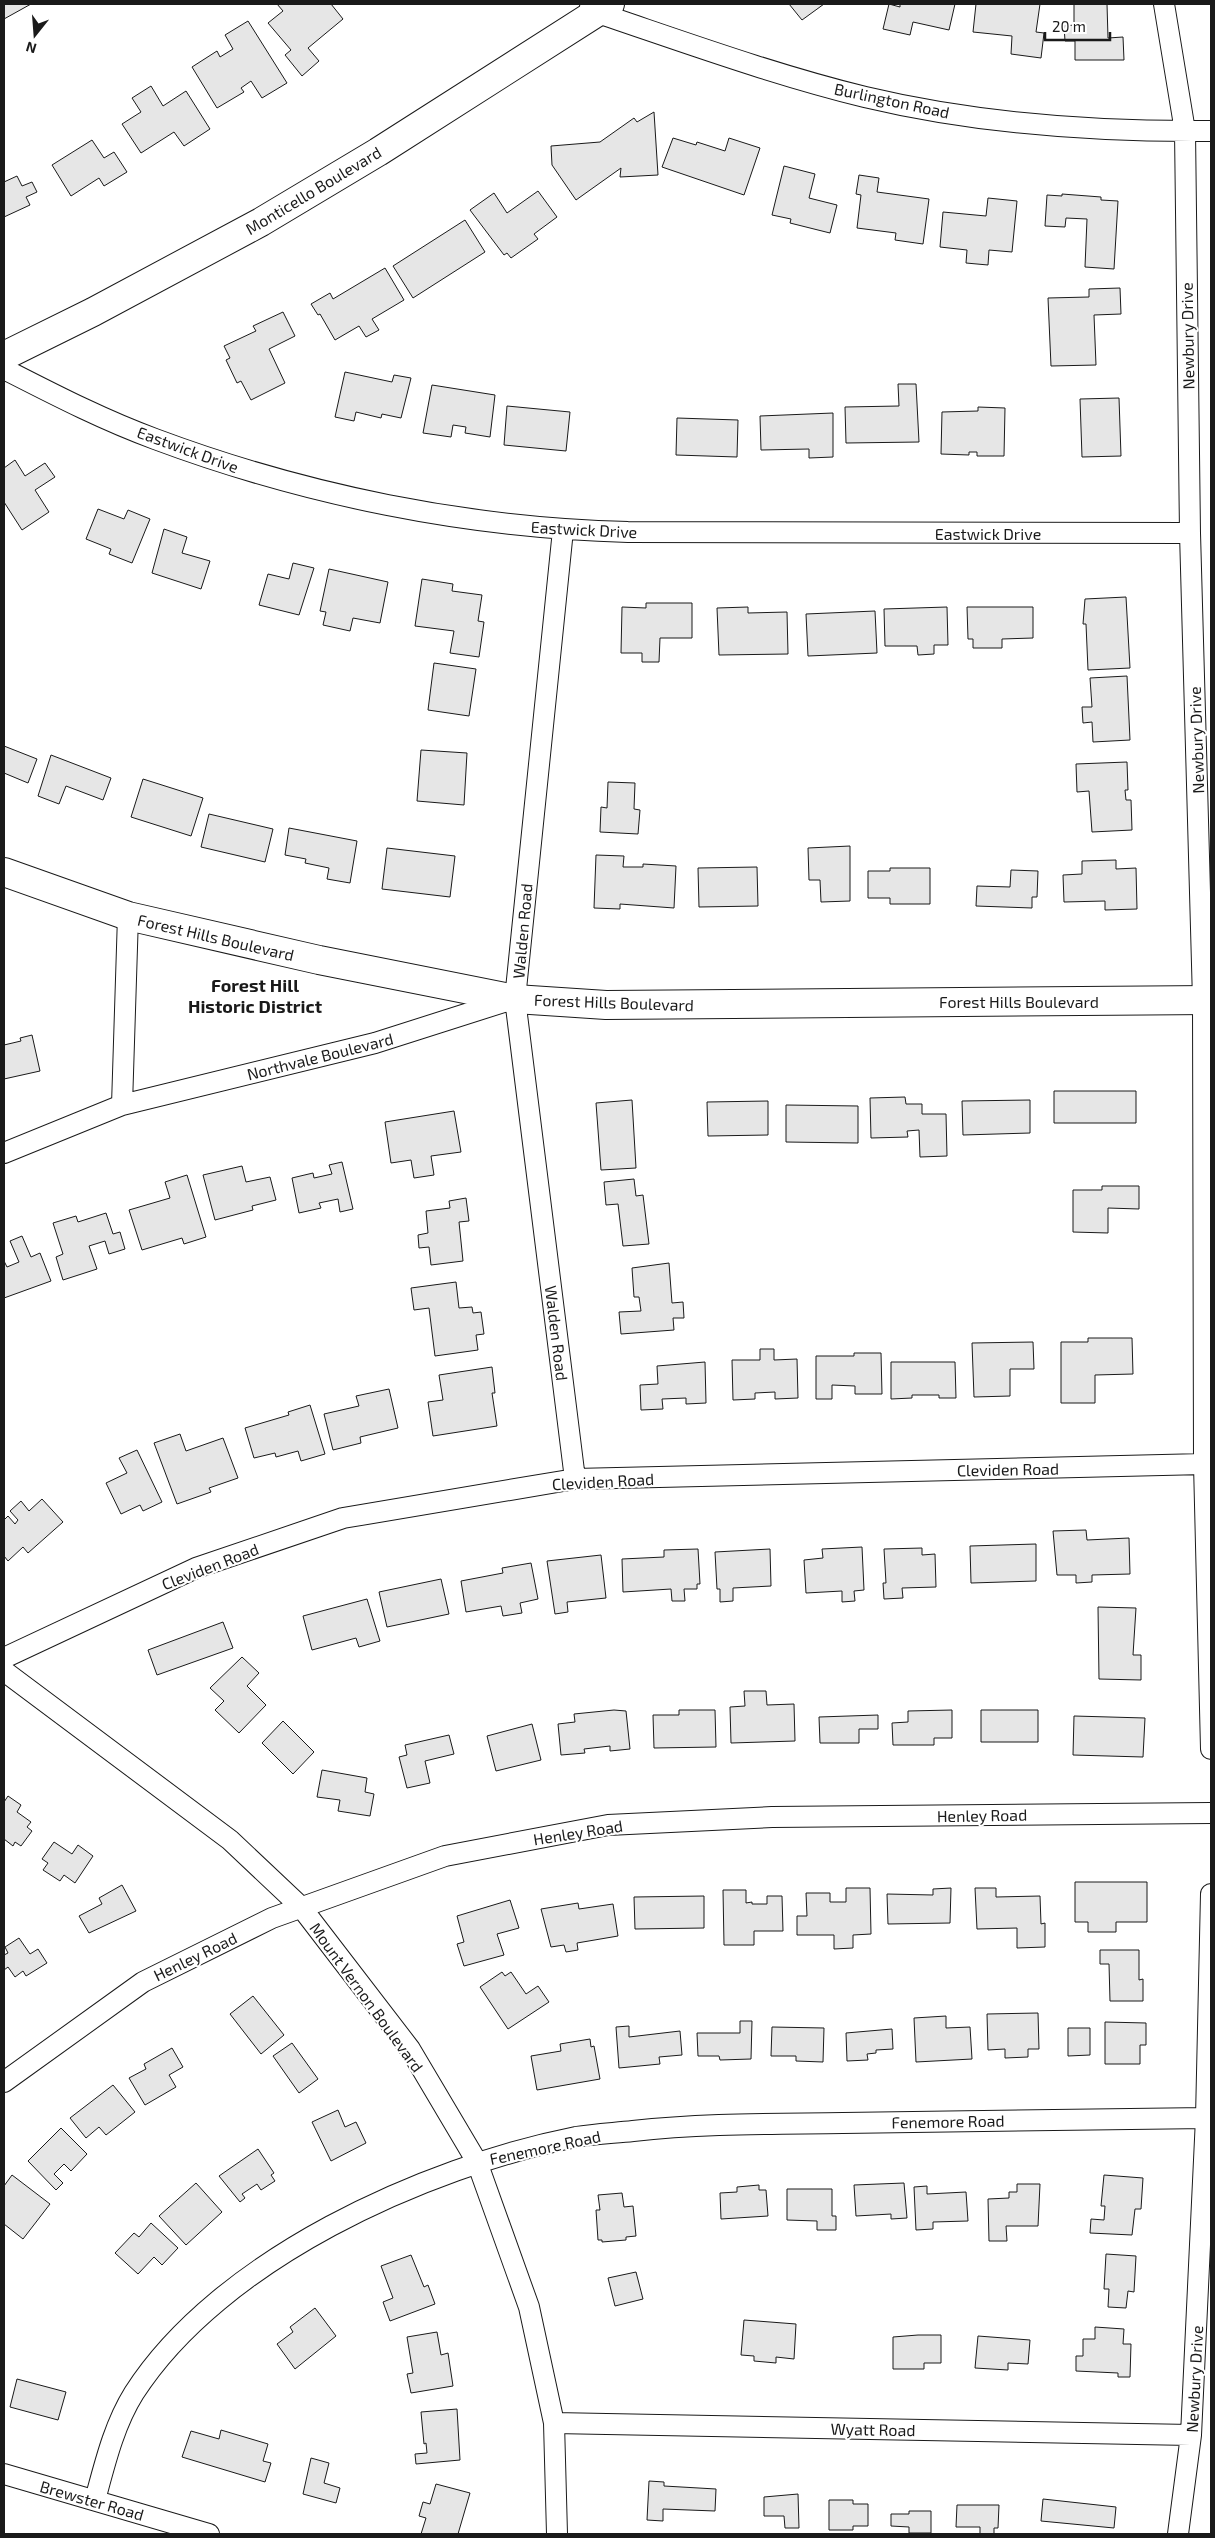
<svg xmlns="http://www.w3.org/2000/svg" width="1215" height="2538" font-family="'Exo 2',sans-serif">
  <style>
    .building { fill: #e6e6e6; stroke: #1a1a1a }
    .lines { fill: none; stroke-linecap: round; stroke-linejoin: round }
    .street-casing { stroke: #1a1a1a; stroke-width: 22 }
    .secondary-casing { stroke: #1a1a1a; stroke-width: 30 }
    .street { stroke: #fff; stroke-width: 20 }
    .secondary { stroke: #fff; stroke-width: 28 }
    .labels { text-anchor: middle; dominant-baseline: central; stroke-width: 4; stroke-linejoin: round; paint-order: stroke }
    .street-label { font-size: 16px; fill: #1a1a1a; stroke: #fff }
    .neighbourhood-label { font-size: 18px; font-weight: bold; fill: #1a1a1a; stroke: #fff }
  </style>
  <rect width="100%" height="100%" fill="#fff"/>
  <path class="building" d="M4,4h27l-27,15z
    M277,4h54l12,15 -35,29 11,13 -17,15 -17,-21 6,-5 -23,-27 15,-12z
    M789,4h35l-22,16z
    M889,4l11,3v-3h55l-6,26 -36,-8 -3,13 -27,-6z
    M976,4h64l-4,28 8,1 -3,25 -30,-4 1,-18 -39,-4z
    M1074,4h33l1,34 15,-1 1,23h-49v-19h-10l-1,-15 10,-1z
    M248,21l39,62 -25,15 -11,-17 -10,7 3,4 -27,16 -25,-41 25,-16 3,6 13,-8 -8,-14z
    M151,86l12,20 23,-15 24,38 -26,17 -10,-14 -33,21 -19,-29 19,-12 -9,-14z
    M654,112l4,63 -38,2 1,-9 -45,32 -24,-35 -1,-19 49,-4 34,-24 3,4z
    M673,138l23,7 1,-3 28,9 4,-13 31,10 -16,47 -82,-28z
    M92,140l12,18 10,-6 13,20 -23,14 -5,-8 -28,18 -19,-31z
    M784,166l31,8 -6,24 28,7 -7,28 -40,-10 1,-4 -19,-4z
    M859,175l20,3 -2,14 52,7 -6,45 -28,-4 1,-7 -39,-5 4,-33 -5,-1z
    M17,176l5,10 10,-4 5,10 -11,5 4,8 -26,12v-35z
    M538,191l19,26 -23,17 4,5 -27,19 -4,-5 -3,2 -34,-45 24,-17 13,20z
    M1062,194l39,3v3l17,1 -4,68 -29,-2 2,-48 -21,-1 -1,9 -20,-1 2,-31 15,1z
    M988,198l29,3 -5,51 -23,-2 -1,15 -22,-2 1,-13 -27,-3 3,-35 43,4z
    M465,220l20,32 -72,46 -20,-32z
    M385,268l19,32 -32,19 7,11 -13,7 -7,-11 -24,14 -15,-26 -2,1 -7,-11 19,-11 3,6z
    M1120,288l1,26 -27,1 2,50 -45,1 -3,-68 41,-1v-8z
    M283,312l12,24 -26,13 16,34 -34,17 -10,-19 -4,2 -11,-23 4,-2 -6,-12 32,-15 -3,-5z
    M345,372l47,10 2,-7 17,3 -10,40 -19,-4 -1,4 -25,-6 -2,9 -19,-4z
    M898,384h18l3,58 -73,1 -1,-36 54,-1z
    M432,385l63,10 -5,42 -25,-4 1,-6 -13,-2 -2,12 -28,-4z
    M1119,398l2,58 -39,1 -2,-58z
    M507,406l63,6 -4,39 -62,-6z
    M978,407l27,1 -1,48h-27v-4h-8v3l-28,-1 1,-42 36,-1z
    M833,413v44l-24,1v-9l-48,1 -1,-34z
    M677,418l61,2 -1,37 -61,-2z
    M15,460l10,16 20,-13 10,14 -20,13 14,22 -27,18 -18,-28v-34z
    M98,509l26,10 4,-9 22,9 -18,44 -23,-9 2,-5 -25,-10z
    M164,529l23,8 -5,16 28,8 -9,28 -49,-16z
    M293,563l21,5 -15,47 -40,-10 9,-31 21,5z
    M329,569l59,13 -8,41 -27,-5 -3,13 -27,-6 3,-13 -6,-1z
    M422,579l31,5 -1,7 30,4 -4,26 6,1 -5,35 -29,-4 4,-22 -39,-5z
    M1126,597l4,71 -42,2 -2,-46h-3l2,-25z
    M646,603h46v35h-32l-1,24h-17v-9h-21l1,-46 24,1z
    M748,607v6l39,-1 1,42 -69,1 -2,-47z
    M947,607l1,38h-14v9l-16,1 -1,-9h-32l-1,-37z
    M967,607h66v31l-31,1v9h-29v-9h-5z
    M875,611l2,42 -69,3 -2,-42z
    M434,663l42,6 -7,47 -41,-6z
    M1127,676l3,64 -37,2 -1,-20 -9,1 -1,-16h10l-2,-29z
    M4,746l33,13 -9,24 -24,-10z
    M421,750l46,3 -3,52 -47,-4z
    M51,755l60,23 -8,22 -37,-14 -7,18 -21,-8z
    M1127,762l1,28h-3l1,10h5l1,30 -40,2 -3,-41 -12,1 -1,-28z
    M143,779l60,19 -12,38 -60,-19z
    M608,782l27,1 -1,26 6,1 -2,24 -38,-2 1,-25 6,1z
    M209,814l64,15 -8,33 -64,-15z
    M289,828l68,13 -7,42 -23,-4 2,-11 -24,-5 1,-4 -21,-4z
    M850,846v55l-29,1 -1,-22h-11l-1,-32z
    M387,848l68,8 -5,41 -68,-8z
    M596,855l28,1 -1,11h20v-3l33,2 -2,42 -54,-4v5l-26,-1z
    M1116,860v9l20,-1 1,41 -32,1v-9l-41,1 -1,-27 19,-1v-13z
    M757,867l1,39 -59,1 -1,-39z
    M890,868h40v36h-40v-6h-22v-27h22z
    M1011,870l27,1 -1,26h-5v11l-56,-2 1,-20 33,1z
    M32,1035l8,36 -36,8v-34l17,-4 -1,-3z
    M1054,1091h82v32h-82z
    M905,1097l1,7h16v10h24l1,42 -27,1 -1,-27 -12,1 1,6 -37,1 -1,-40z
    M632,1100l4,68 -35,2 -5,-67z
    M1030,1100v33l-67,2 -1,-34z
    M768,1101v34l-60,1 -1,-34z
    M786,1105l72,1v37l-72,-1z
    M454,1111l7,41 -30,4 3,19 -20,3 -3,-18 -20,3 -6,-41z
    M342,1162l11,47 -13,3 -2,-13 -19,4 2,5 -22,5 -7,-35 21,-5 1,5 18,-4 -3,-9z
    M242,1166l4,16 24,-5 6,23 -24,6 1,4 -38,10 -12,-45z
    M187,1175l19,62 -22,7 -2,-6 -40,12 -13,-40 41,-12 -5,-16z
    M634,1179l2,17 7,-1 6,49 -26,2 -5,-42 -12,1 -2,-23z
    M1102,1186h37v23l-31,-1v25l-35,-1v-42h29z
    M466,1198l3,23 -10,1 4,39 -32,4 -2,-18 -10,1 -1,-13 10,-2 -2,-22 24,-3 -1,-7z
    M106,1213l7,21 7,-2 5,17 -16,5 -4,-13 -16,5 8,23 -34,11 -7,-23 7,-3 -10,-31 23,-7 2,6z
    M22,1236l9,21 9,-4 11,28 -47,17v-37l3,6 12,-5 -9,-21z
    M669,1263l3,40 11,-1 1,16h-11l1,12 -53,4 -2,-22 22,-1 -2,-14h-5l-2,-29z
    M456,1282l3,26 13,-1 1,6 8,-1 3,22 -8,1 2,15 -43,6 -6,-48 -15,2 -3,-22z
    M1088,1338h44l1,36 -38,1v28h-34v-61h27z
    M1033,1342l1,27h-24v27l-36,1 -2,-54z
    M760,1349h14v11l23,-1 1,39 -23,1v-7l-20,1v6l-22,1 -1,-40h28z
    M854,1353h27l1,41h-27v-8l-23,-1v14h-16v-43h38z
    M705,1362l1,41 -20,1v-6l-24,1 1,10 -22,1 -1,-25 18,-1 -1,-18z
    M891,1362h64l1,36h-17v-3h-27v3l-21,1z
    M492,1367l3,26h-3l5,33 -64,10 -5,-34 15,-2 -4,-25z
    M389,1389l9,39 -38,9 1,6 -28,7 -9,-36 35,-8 -3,-10z
    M310,1405l15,49 -24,7 -3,-10 -22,6 -1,-4 -21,5 -9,-30 44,-13 -1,-3z
    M180,1434l6,17 37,-13 15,40 -29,10 2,4 -34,12 -23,-61z
    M137,1450l25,52 -19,9 -3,-6 -19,9 -15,-31 21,-10 -8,-15z
    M42,1499l21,23 -35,31 -5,-6 -15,14 -4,-5v-36l4,-4 7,8 3,-4 -8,-9 11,-10 8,10z
    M1086,1530l1,10 42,-2 1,36 -38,1v7l-16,1v-8h-19l-4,-44z
    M1036,1544v37l-65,2 -1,-37z
    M862,1547l2,43 -10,1 1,10 -13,1v-11l-36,2 -2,-33 19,-2 -1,-9z
    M922,1548v7l13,-1 1,33 -34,1 1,10 -19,1 -1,-16h3l-2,-34z
    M698,1549l2,35h-3v5h-13l1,12h-13l-1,-12 -48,3 -1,-33 42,-2v-7z
    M770,1549l1,37 -38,2v13l-13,1v-13h-3l-2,-37z
    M601,1555l5,43 -39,4 1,10 -13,2 -8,-53z
    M531,1563l7,36 -18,4 2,10 -19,3 -2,-10 -35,6 -5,-31 42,-8 -1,-5z
    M441,1579l8,35 -62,13 -8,-35z
    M367,1599l13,42 -21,6 -3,-9 -44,12 -9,-34z
    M1098,1607l38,1 -3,47h8v25l-42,-1z
    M223,1622l10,26 -76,27 -9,-25z
    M242,1657l17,16 -12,13 19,19 -27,28 -24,-23 9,-9 -14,-13z
    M744,1691h22l1,14 27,-1 1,37 -64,2 -1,-36 15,-1z
    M614,1710l12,1 4,38 -20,2v-5l-26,3 1,4 -24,2 -3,-31 17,-2 -1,-8z
    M679,1710h36l1,37 -62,1 -1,-33h26z
    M952,1710v28h-18v7h-41l-1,-22 16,-1v-11z
    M981,1710h57v32h-57z
    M878,1715v14h-19v14h-39l-1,-26z
    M1074,1716l71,2 -2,39 -70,-2z
    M283,1721l31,31 -21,22 -31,-31z
    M532,1724l9,36 -45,11 -9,-35z
    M449,1735l5,19 -29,7 5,22 -23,5 -8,-31 8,-2 -2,-10z
    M322,1770l45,8 -2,14 9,2 -4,22 -32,-5 2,-11 -23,-3z
    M8,1796l13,9 -4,7 14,10 -4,5 5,4 -11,15 -6,-4 -2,4 -9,-7v-37z
    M54,1842l18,12 6,-9 15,11 -18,27 -11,-8 -4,6 -17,-11 5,-7 -6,-4z
    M1075,1882h72v40h-31v10h-28v-10h-13z
    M122,1885l14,26 -47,22 -10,-17 23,-12 -3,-6z
    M846,1888h24l1,46 -18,1v13l-19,1v-14h-37v-19h10l-1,-23h24v9h16z
    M951,1888l-1,35 -62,1 -1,-30 46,1v-6z
    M975,1888h21v9l44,-1 1,28 4,-1v24l-28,1v-20l-40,1z
    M723,1890h23v13l6,-1v2h15v-8h15l1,35h-29v14h-30z
    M704,1896v32l-69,1 -1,-32z
    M510,1900l9,28 -22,6 7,21 -40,11 -7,-22 7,-2 -7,-26z
    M578,1903l1,6 34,-5 5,32 -41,7 1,7 -12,2 -2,-7 -13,2 -10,-38z
    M19,1938l11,16 8,-5 9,14 -21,13 -3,-5 -8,6 -7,-10 -4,3v-15l4,-2 -3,-6z
    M1100,1950h39v30l4,-1v22h-33l-1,-37h-9z
    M502,1972l3,4 6,-4 15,22 12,-8 11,16 -41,27 -28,-42z
    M253,1996l31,39 -23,19 -31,-40z
    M1038,2013l1,36h-11v8l-23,1v-9l-17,1 -1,-36z
    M946,2016v12l24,-1 2,32 -56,3 -2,-44z
    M740,2021h12l-1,38 -31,1 -1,-4h-21l-1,-23h43z
    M1105,2022l41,1v22h-6v19h-35z
    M629,2026v11l51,-6 2,24 -23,2 1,7 -41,4 -3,-41z
    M772,2027l52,1 -1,34 -27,-1v-5h-25z
    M1068,2028h22v27l-22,1z
    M892,2029l1,20 -17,1v3l-9,1 1,6 -21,1 -1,-28z
    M590,2039l1,8 3,-1 6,33 -63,11 -6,-34 30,-5 -1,-7z
    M292,2043l26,36 -19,14 -26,-37z
    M172,2048l11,19 -14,8 7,12 -31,18 -16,-27 17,-9 -2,-5z
    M113,2085l22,27 -29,23 -7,-8 -13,11 -16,-20z
    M338,2110l7,17 11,-5 10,21 -35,18 -19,-39z
    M61,2128l26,26 -16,17 -7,-7 -10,10 9,9 -7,7 -28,-29z
    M258,2149l16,24 -3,2 4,6 -14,9 -4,-6 -15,10 3,4 -5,4 -21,-26z
    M12,2175l38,29 -27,35 -19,-15v-38z
    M1104,2175l39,3 -2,31h-6l-3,26 -42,-2 1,-14 13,1 1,-14h-4z
    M196,2183l26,29 -36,33 -27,-29z
    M904,2183l3,35 -16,1v-5l-35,2 -2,-31z
    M1017,2184h23l-2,42h-32l1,15h-18l-1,-42 21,-1v-6h8z
    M759,2185v5h7l2,26 -47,3 -1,-26 17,-1v-5z
    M927,2186v8l39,-2 2,29 -35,1v7l-17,1 -2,-43z
    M787,2189h45v27h4v14h-19v-9l-30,-1z
    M622,2193l2,14 9,-1 3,30 -10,1v3l-24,2v-2h-4l-2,-30h4l-2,-15z
    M151,2223l27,25 -16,17 -8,-8 -16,17 -23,-21 19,-20 5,4z
    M1106,2254l30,2 -2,36 -6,-1 -2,17 -18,-1 1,-18h-5z
    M411,2255l13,32 4,-2 7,19 -45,17 -7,-19 10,-4 -12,-32z
    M636,2272l7,27 -28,7 -7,-28z
    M315,2308l21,28 -41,33 -18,-25 16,-12 -3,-5z
    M744,2320l52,4 -2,35 -18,-2v6l-22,-2v-5l-13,-1z
    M1095,2327l29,2 -1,15h8l-1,33h-12v-4l-42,-2v-15h7v-17h12z
    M437,2332l4,23 7,-2 5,33 -42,7 -4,-19 6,-1 -6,-36z
    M918,2335h23v28h-17v6h-31v-32z
    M978,2336l52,4 -2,24 -20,-1v7l-33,-2z
    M17,2379l49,13 -8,28 -48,-13z
    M457,2409l3,51 -44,4 -1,-10 12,-1 -1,-10 -2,1 -3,-32z
    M221,2430l47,14 -5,17 8,2 -6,19 -83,-25 9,-26 28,8z
    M311,2458l18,5 -5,20 16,5 -4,15 -33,-9z
    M649,2481l15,1v4l52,3 -1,22 -52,-2v12l-16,-1z
    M436,2484l34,9 -12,41h-37l5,-16 -7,-2 4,-14 7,2z
    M798,2494l1,34h-14l-1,-12h-20v-19z
    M1043,2499l73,8 -2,21 -73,-7z
    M829,2500h24v4h15v22h-15v4h-24z
    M957,2505h42l-1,23h-4v6h-14v-7h-24z
    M909,2511h22v22h-22v-6l-18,-1v-12h18z"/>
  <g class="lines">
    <g class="street-casing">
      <path id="street" d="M1164,4l21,127 5,402 13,467 1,464 7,285
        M590,7l8,6c89,30 177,62 267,84 113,27 231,35 346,34
        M4,369c49,25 99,51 151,70 150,56 312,89 473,93l562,1
        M563,530l-48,469 60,480
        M122,1105l6,-189
        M4,1153l118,-48 253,-62 138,-44
        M4,1658l192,-90 147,-50 232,-39 629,-15
        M4,1671l226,169 71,67 109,142 67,113 52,145 25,116 3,111
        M4,2082l139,-100 129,-64 173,-62 163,-31 164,-8 439,-4
        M554,2423l637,12
        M4,2474l205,60
        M95,2500c10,-37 19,-75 39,-107 86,-134 291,-226 442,-256 19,-3 39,-4 57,-6 70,-8 140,-7 210,-8 121,-2 242,-4 363,-5
        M1178,2534l13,-99 15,-317 5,-224"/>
    </g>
    <g class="secondary-casing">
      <path id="secondary" d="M4,356l89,-44 168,-90 117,-70 232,-148
        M4,872l124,44 191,44 196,39 91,6 605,-5"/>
    </g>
    <use href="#street" class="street"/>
    <use href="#secondary" class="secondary"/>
  </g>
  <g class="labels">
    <g class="street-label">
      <text transform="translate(892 100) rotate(12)">Burlington Road</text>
      <text transform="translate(313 190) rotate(-31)">Monticello Boulevard</text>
      <text transform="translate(1187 336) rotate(-91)">Newbury Drive</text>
      <text transform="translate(188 449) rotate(20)">Eastwick Drive</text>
      <text transform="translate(584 529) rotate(3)">Eastwick Drive</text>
      <text x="988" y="533">Eastwick Drive</text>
      <text transform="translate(1196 740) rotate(-92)">Newbury Drive</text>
      <text transform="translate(522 931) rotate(-85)">Walden Road</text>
      <text transform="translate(216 937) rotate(13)">Forest Hills Boulevard</text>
      <text x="1019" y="1001">Forest Hills Boulevard</text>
      <text transform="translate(614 1002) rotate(2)">Forest Hills Boulevard</text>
      <text transform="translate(320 1056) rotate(-14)">Northvale Boulevard</text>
      <text transform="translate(557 1333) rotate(83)">Walden Road</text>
      <text transform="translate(1008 1469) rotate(-1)">Cleviden Road</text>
      <text transform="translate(603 1481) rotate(-3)">Cleviden Road</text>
      <text transform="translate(210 1566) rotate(-21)">Cleviden Road</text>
      <text transform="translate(982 1815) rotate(-1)">Henley Road</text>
      <text transform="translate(578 1832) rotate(-9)">Henley Road</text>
      <text transform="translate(195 1956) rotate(-26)">Henley Road</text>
      <text transform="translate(367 1997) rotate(54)">Mount Vernon Boulevard</text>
      <text transform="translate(948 2121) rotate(-1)">Fenemore Road</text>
      <text transform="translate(545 2147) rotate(-12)">Fenemore Road</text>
      <text transform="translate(1194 2379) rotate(-87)">Newbury Drive</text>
      <text transform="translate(873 2429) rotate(1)">Wyatt Road</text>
      <text transform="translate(92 2500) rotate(16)">Brewster Road</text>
    </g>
    <g class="neighbourhood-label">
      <text x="255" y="985">Forest Hill<tspan x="255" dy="21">Historic District</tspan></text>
    </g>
  </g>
  <rect width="1215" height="2538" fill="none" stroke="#1a1a1a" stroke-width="10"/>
  <g transform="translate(35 35) rotate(197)" stroke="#ffffff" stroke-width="4" paint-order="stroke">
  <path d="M0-4L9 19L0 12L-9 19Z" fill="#1a1a1a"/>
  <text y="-8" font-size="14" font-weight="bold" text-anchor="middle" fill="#1a1a1a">N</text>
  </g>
  <path d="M1045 32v8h65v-8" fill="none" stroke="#1a1a1a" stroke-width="2.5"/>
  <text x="1052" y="32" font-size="15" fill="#1a1a1a" stroke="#ffffff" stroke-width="4" paint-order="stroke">20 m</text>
</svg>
